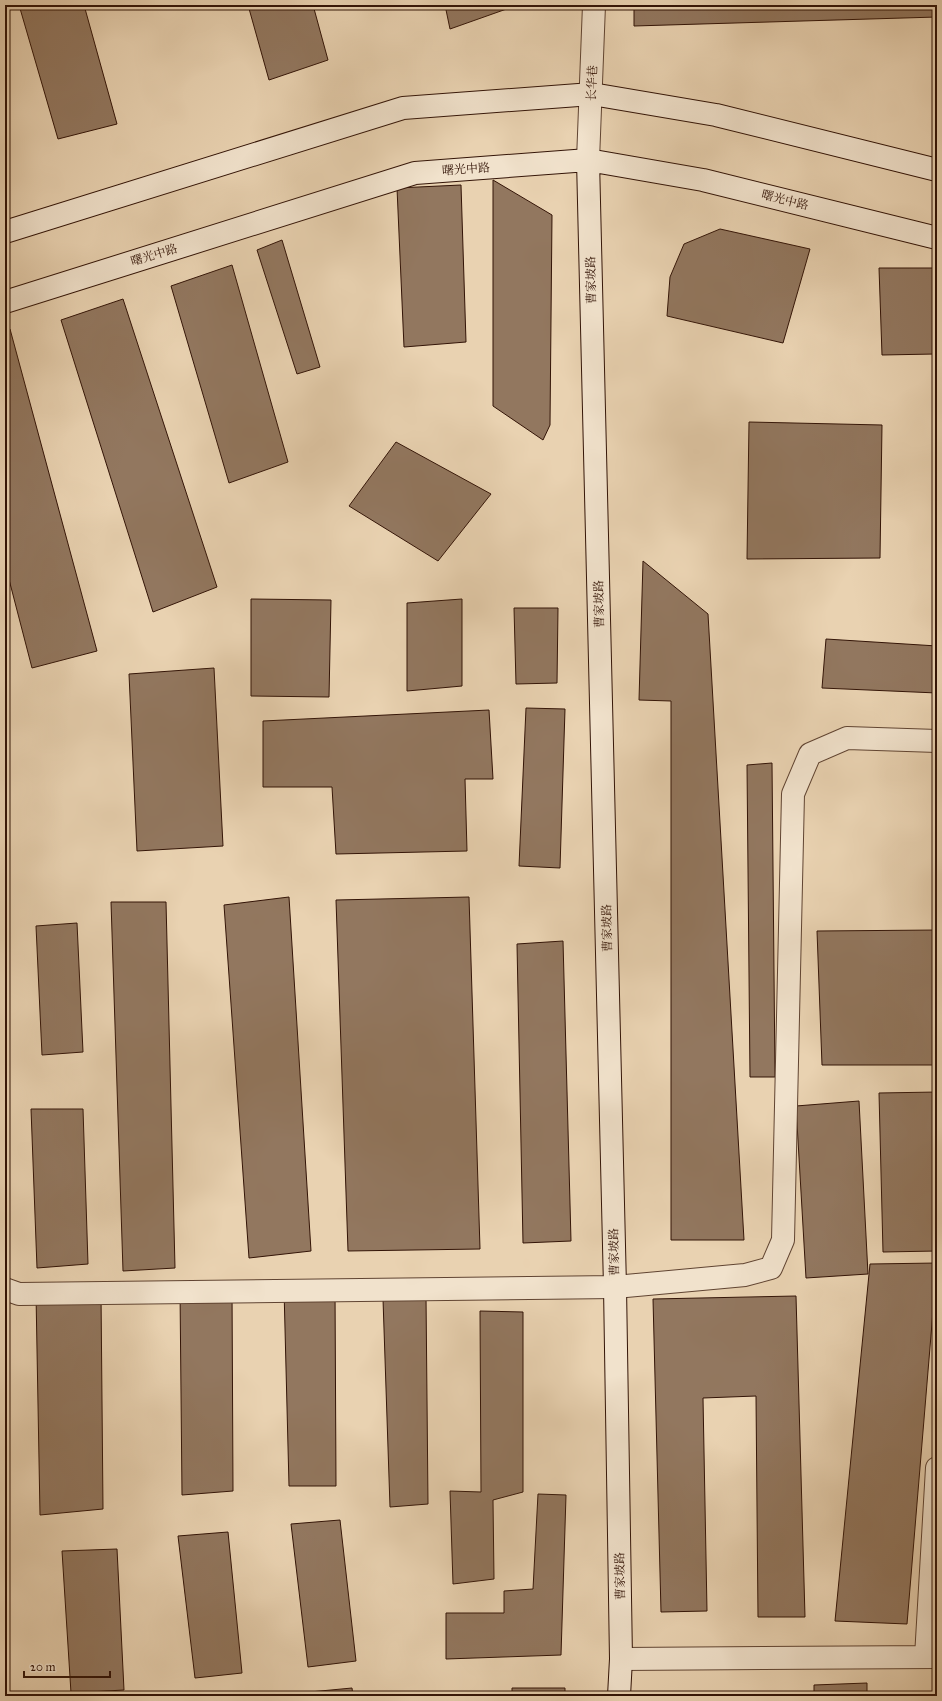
<svg xmlns="http://www.w3.org/2000/svg" width="942" height="1701" font-family="'IM FELL Great Primer','Noto Serif SC',serif">
  <style>
    .building { fill: #92775f; stroke: #331407 }
    .lines { fill: none; stroke-linecap: round; stroke-linejoin: round }
    .street-casing { stroke: #604432; stroke-width: 24 }
    .secondary-casing { stroke: #331407; stroke-width: 24 }
    .street { stroke: #f1e2cc; stroke-width: 22 }
    .secondary { stroke: #f1e2cc; stroke-width: 22 }
    .labels { text-anchor: middle; dominant-baseline: central; stroke-width: 3; stroke-linejoin: round; paint-order: stroke }
    .street-label { font-size: 12px; fill: #331407; stroke: #f1e2cc }
  </style>
  <rect width="100%" height="100%" fill="#e9d2b1"/>
  <filter id="stains"><feTurbulence type="fractalNoise" baseFrequency=".005" numOctaves="4"/><feColorMatrix values="0 0 0 0 .2 0 0 0 0 .09 0 0 0 0 .02 0 0 0 .5 -.17"/></filter>
  <radialGradient id="worn" r=".72"><stop offset=".6" stop-color="#630" stop-opacity="0"/><stop offset="1" stop-color="#630" stop-opacity=".3"/></radialGradient>
  <path class="building" d="M19,5h65l33,119 -59,15z
    M248,5h65l15,55 -59,20z
    M445,5h70v1l-65,23z
    M634,5h303v12l-303,9z
    M493,180l59,35 -2,210 -7,15 -50,-34z
    M461,185l5,157 -62,5 -7,-159z
    M720,229l90,20 -27,94 -116,-27 3,-39 14,-33z
    M282,240l38,127 -23,7 -40,-124z
    M232,265l56,197 -59,21 -58,-197z
    M879,268h56v86l-53,1z
    M123,299l94,288 -64,25 -92,-292z
    M10,329l87,322 -65,17 -27,-104v-234z
    M749,422l133,3 -2,133 -133,1z
    M396,442l95,52 -53,67 -89,-55z
    M643,561l65,53 36,626h-73v-539l-32,-1z
    M251,599l80,1 -2,97 -78,-1z
    M462,599v87l-55,5v-88z
    M514,608h44l-1,75 -41,1z
    M826,639l111,7v47l-115,-5z
    M214,668l9,178 -86,5 -8,-177z
    M526,708l39,1 -5,159 -41,-2z
    M489,710l4,69h-28l2,72 -131,3 -4,-67h-69v-66z
    M772,763l3,314h-25l-3,-312z
    M289,897l22,354 -62,7 -25,-353z
    M469,897l11,352 -132,2 -12,-351z
    M111,902h55l9,366 -52,3z
    M77,923l6,129 -41,3 -6,-129z
    M937,930v135h-115l-5,-134z
    M563,941l8,300 -48,2 -6,-299z
    M937,1092v159l-54,1 -4,-159z
    M859,1101l9,173 -62,4 -10,-172z
    M31,1109h52l5,155 -51,4z
    M937,1263l-30,361 -72,-3 35,-357z
    M232,1289l1,202 -51,4 -2,-205z
    M284,1289h51l1,197h-47z
    M36,1294h65l2,215 -63,6z
    M426,1296l2,208 -38,3 -7,-208z
    M796,1296l9,321h-47l-2,-221 -53,2 4,213 -46,1 -8,-313z
    M480,1311l43,1v180l-30,8 1,79 -41,5 -3,-93 31,1z
    M538,1494l28,1 -5,160 -115,4v-46h58v-22l29,-2z
    M340,1520l16,141 -48,6 -17,-143z
    M228,1532l14,141 -47,5 -17,-142z
    M117,1549l7,141 -53,3 -9,-142z
    M867,1683v13h-53v-11z
    M352,1688l1,8h-54v-3z
    M512,1688h53v8h-53z"/>
  <g class="lines">
    <g class="street-casing">
      <path id="street" d="M588,160l6,-155
        M5,1289l14,5 596,-7 130,-12 26,-7 12,-28 10,-446 17,-40 37,-16 90,3
        M926,1657l11,-189
        M621,1659l316,-2"/>
    </g>
    <g class="secondary-casing">
      <path id="secondary" d="M588,160l27,1127 6,372 -2,37
        M5,232l398,-124 189,-14 124,21 221,55
        M5,302l410,-129 173,-13 115,20 234,58"/>
    </g>
    <use href="#street" class="street"/>
    <use href="#secondary" class="secondary"/>
  </g>
  <g class="labels">
    <g class="street-label">
      <text transform="translate(592 83) rotate(-88)">长华巷</text>
      <text transform="translate(466 169) rotate(-4)">曙光中路</text>
      <text transform="translate(785 200) rotate(14)">曙光中路</text>
      <text transform="translate(154 255) rotate(-17)">曙光中路</text>
      <text transform="translate(591 280) rotate(-91)">曹家坡路</text>
      <text transform="translate(599 604) rotate(-91)">曹家坡路</text>
      <text transform="translate(607 928) rotate(-91)">曹家坡路</text>
      <text transform="translate(614 1252) rotate(-91)">曹家坡路</text>
      <text transform="translate(620 1576) rotate(-91)">曹家坡路</text>
    </g>
  </g>
  <rect width="942" height="1701" fill="none" stroke="#e9d2b1" stroke-width="20"/>
  <rect x="6" y="6" width="930" height="1689" fill="none" stroke="#331407" stroke-width="2"/>
  <rect x="10" y="10" width="922" height="1681" fill="none" stroke="#331407"/>
  <path d="M24 1671v6h86v-6" fill="none" stroke="#331407" stroke-width="2"/>
  <text x="30" y="1671" font-size="12" fill="#331407" stroke="#f1e2cc" stroke-width="3" paint-order="stroke">20 m</text>
  <rect width="100%" height="100%" filter="url(#stains)"/>
  <rect width="100%" height="100%" fill="url(#worn)"/>
</svg>
